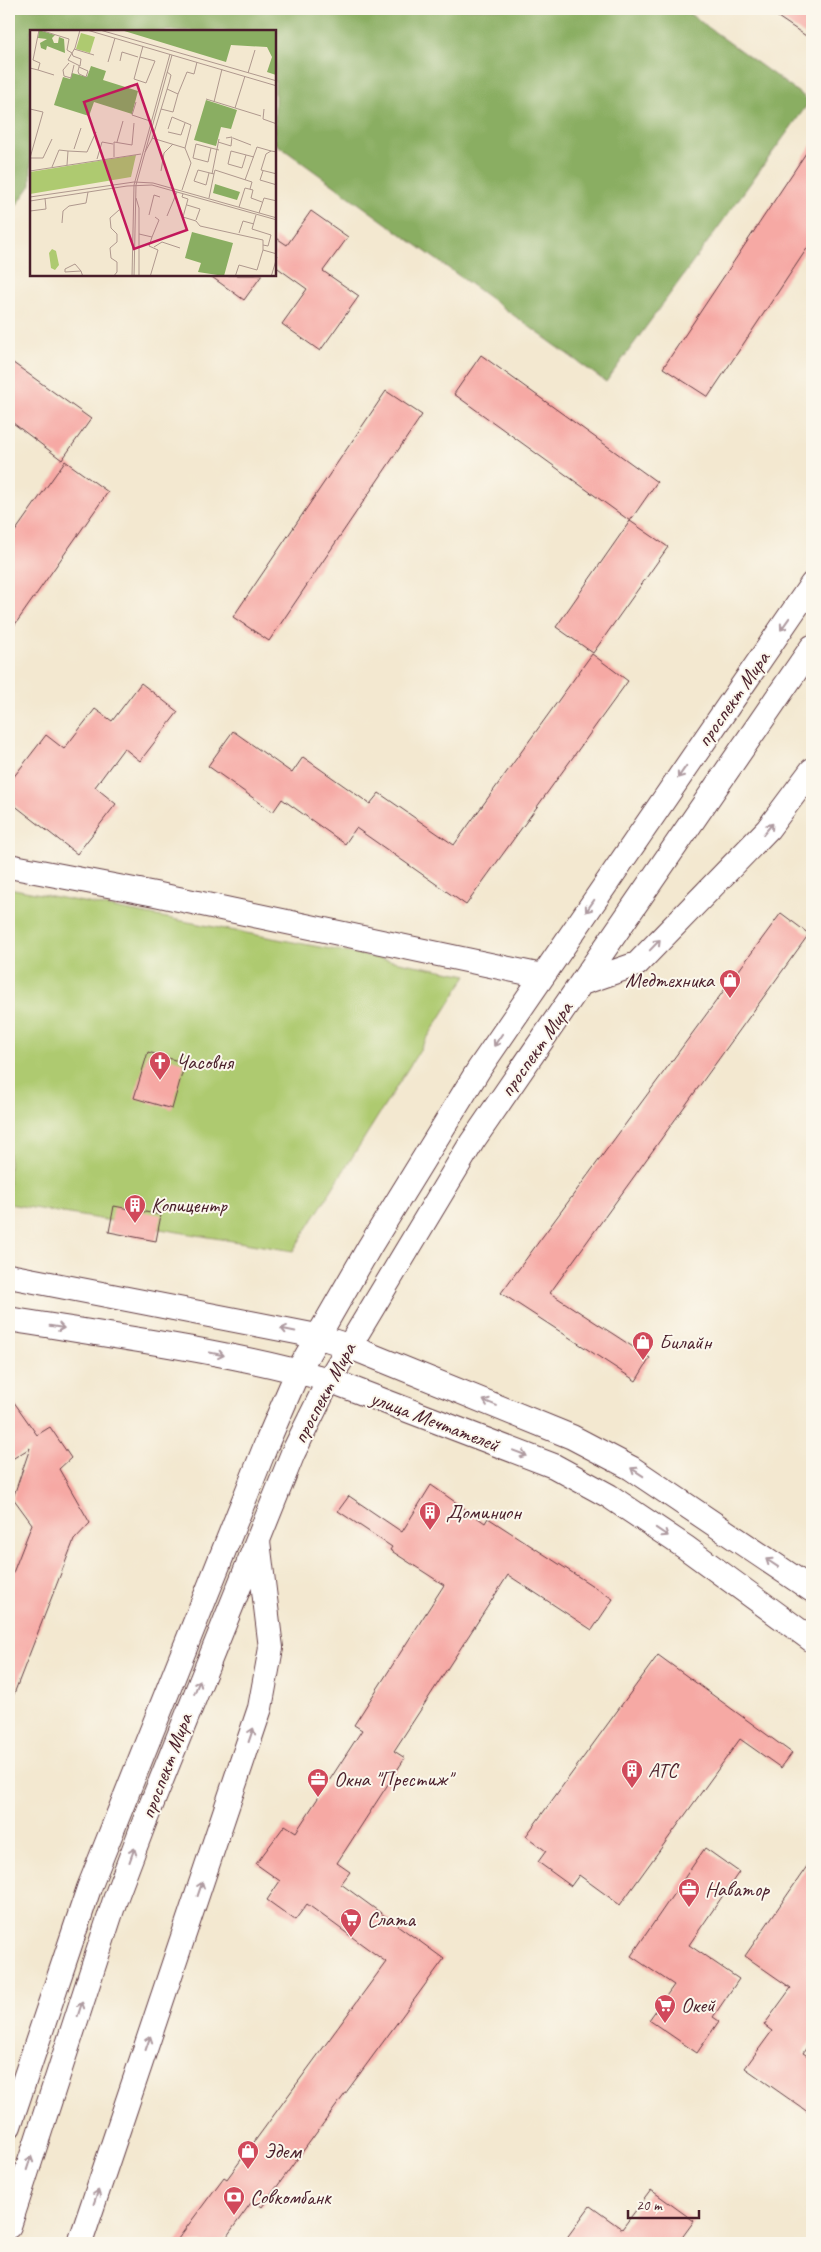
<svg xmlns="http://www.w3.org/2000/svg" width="821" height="2252" font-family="Caveat,sans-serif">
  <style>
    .green { fill: #aeca70; stroke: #7c744e }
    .forest { fill: #8aae62; stroke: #6a6646 }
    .building { fill: #f6a9a4 }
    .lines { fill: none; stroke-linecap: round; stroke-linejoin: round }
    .minor-casing { stroke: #633d44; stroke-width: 26 }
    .minor { stroke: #fff; stroke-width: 24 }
    .oneway { stroke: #ae9aa0 }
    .labels { text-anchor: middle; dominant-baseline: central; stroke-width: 4; stroke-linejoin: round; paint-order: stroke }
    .street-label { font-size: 21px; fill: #4a1f2b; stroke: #fbf7ec }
    .poi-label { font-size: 21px; fill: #4a1f2b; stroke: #fbf7ec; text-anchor: start }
    .inset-road { fill: none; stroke: #af988e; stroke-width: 1 }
    .view { fill: #c2185b; fill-opacity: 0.15; stroke: #c2185b; stroke-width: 2.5 }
    .inset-edge { fill: none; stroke: #4a1f2b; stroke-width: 2.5 }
  </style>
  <rect width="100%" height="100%" fill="#fbf7ec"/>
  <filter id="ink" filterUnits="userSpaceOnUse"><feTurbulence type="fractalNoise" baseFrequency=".02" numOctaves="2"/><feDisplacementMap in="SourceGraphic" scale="10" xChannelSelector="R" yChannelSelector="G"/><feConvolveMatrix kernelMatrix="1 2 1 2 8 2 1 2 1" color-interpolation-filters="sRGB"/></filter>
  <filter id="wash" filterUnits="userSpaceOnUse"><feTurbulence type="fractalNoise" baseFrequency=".0096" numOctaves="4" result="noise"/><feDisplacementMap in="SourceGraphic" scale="20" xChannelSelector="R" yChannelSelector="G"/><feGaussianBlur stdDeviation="1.12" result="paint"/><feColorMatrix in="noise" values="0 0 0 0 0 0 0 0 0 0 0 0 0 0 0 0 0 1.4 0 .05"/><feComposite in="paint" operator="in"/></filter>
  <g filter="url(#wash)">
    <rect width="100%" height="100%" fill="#f3e8d0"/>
    <path class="green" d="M9,888l458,87 -174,276 -284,-47z"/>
    <path class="forest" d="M9,9h674l127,92 -204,281 -331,-239v-112h-244v154l-20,28 -2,-2z"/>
    <g id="blocks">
      <path class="building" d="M766,9h46v31z
        M812,144v97l-104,156 -45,-29z
        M311,211l37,26 -25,34 36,25 -39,55 -38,-27 25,-35 -32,-23v-29l12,8z
        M209,275h53l-18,25z
        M481,355l176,127 -27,39 -176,-127z
        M9,360l82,59 -29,41 -53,-40z
        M386,391l36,24 -153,226 -36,-24z
        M65,461l43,31 -99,141v-93z
        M630,521l38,26 -75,106 -37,-26z
        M592,654l36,27 -162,224 -110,-77 -11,16 -63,-45 -9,13 -65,-46 25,-35 59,42 11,-16 67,47 9,-11 75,52z
        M141,683l37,29 -38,49 -16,-13 -29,39 21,17 -39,50 -68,-53v-18l37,-48 18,14 31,-40 17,12z
        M781,913l28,21 -259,359 100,65 -14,23 -135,-88z
        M148,1052l37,11 -13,46 -38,-11z
        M114,1206l47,9 -5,26 -47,-9z
        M9,1395l28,40 13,-8 21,31 -12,11 31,54 -16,17 -64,164 -1,-121 23,-59 -19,-26 17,-50 -21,13z
        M431,1485l54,38 3,-5 125,81 -21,31 -84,-55 -114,176 11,7 -68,105 13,9 -9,12 103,75 -182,248 -9,-7 -31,43h-47l49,-66 3,2 159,-217 -79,-58 -12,16 -28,-20 13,-19 -24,-17 29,-39 11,7 66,-102 -8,-5 90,-140 -54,-35 2,-3 -54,-36 11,-15 53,36z
        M658,1655l134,98 -11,15 -41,-29 -120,166 -41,-30 -8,11 -33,-24 8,-11 -20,-15z
        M705,1848l34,24 -50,73 50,34 -26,38 6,4 -22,32 -48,-33 25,-35 -43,-29z
        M812,1859v180l-9,14 9,6v56l-67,-47 27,-37 -8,-6 27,-37 -46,-32z
        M651,2190l43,31 -16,22h-115l27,-37 32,23z"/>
    </g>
  </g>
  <g filter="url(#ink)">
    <use href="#blocks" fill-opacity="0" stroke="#633d44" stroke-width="1"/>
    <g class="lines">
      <g class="minor-casing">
        <path id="minor" d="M9,866l146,28 387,82
          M582,983l55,-19 131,-135 44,-59
          M9,1276l308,60 31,10 224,91 59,31 181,122
          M9,1319c106,18 216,31 320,61l225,86 55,30 76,51 127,93
          M9,2126l80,-238 177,-443 32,-74 72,-125 109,-177 333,-485
          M9,2226l107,-329 28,-74 149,-370 36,-73 143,-238 340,-495
          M80,2243l180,-535 11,-60 -13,-107"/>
      </g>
      <use href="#minor" class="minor"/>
    </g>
    <defs><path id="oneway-shaft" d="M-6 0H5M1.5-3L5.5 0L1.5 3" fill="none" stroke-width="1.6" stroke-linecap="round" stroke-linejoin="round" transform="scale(1.25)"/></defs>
    <g class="oneway">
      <use href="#oneway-shaft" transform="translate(785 624) rotate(125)"/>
      <use href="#oneway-shaft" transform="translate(682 772) rotate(125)"/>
      <use href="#oneway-shaft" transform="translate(768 829) rotate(-50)"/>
      <use href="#oneway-shaft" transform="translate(590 906) rotate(125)"/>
      <use href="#oneway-shaft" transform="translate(655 945) rotate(-46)"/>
      <use href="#oneway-shaft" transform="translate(498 1040) rotate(124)"/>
      <use href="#oneway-shaft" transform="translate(57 1327) rotate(9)"/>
      <use href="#oneway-shaft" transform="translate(288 1330) rotate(-168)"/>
      <use href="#oneway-shaft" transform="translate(217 1354) rotate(12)"/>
      <use href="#oneway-shaft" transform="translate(490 1403) rotate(-158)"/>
      <use href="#oneway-shaft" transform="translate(520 1453) rotate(21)"/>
      <use href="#oneway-shaft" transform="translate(637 1472) rotate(-147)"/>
      <use href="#oneway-shaft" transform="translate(662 1532) rotate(34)"/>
      <use href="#oneway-shaft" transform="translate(772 1563) rotate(-146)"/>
      <use href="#oneway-shaft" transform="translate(197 1687) rotate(-68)"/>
      <use href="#oneway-shaft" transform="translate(251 1735) rotate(-71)"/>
      <use href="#oneway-shaft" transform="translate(132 1855) rotate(-70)"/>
      <use href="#oneway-shaft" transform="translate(200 1889) rotate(-71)"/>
      <use href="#oneway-shaft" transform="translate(80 2009) rotate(-72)"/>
      <use href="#oneway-shaft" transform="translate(148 2043) rotate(-71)"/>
      <use href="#oneway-shaft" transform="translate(29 2163) rotate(-72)"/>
      <use href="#oneway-shaft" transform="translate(96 2197) rotate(-71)"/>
    </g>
  </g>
  <defs>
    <g id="shop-pin" transform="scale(1.125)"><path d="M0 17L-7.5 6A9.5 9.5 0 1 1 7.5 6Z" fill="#d1495b" stroke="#fbf7ec"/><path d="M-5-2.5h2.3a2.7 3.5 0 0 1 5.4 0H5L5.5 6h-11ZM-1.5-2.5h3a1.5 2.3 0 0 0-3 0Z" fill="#fff"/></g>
    <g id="church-pin" transform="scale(1.125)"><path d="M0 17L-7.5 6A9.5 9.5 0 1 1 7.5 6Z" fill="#d1495b" stroke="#fbf7ec"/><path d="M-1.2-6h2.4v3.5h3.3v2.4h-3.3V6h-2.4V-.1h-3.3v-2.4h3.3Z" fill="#fff"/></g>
    <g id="building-pin" transform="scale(1.125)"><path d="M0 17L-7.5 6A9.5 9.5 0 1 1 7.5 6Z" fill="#d1495b" stroke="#fbf7ec"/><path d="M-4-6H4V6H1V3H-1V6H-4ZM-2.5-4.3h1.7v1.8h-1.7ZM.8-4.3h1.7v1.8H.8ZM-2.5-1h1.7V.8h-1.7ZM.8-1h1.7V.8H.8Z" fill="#fff"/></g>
    <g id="office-pin" transform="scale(1.125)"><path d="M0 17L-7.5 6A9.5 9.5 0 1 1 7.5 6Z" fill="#d1495b" stroke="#fbf7ec"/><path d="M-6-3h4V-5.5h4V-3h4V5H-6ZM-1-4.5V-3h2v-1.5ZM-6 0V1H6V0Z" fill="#fff"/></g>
    <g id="supermarket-pin" transform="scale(1.125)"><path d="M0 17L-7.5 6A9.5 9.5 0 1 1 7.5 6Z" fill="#d1495b" stroke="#fbf7ec"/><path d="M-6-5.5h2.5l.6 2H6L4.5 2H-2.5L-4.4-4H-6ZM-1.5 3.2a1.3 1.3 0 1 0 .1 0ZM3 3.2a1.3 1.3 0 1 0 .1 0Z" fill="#fff"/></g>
    <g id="bank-pin" transform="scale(1.125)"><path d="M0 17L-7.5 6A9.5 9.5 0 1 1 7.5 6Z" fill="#d1495b" stroke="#fbf7ec"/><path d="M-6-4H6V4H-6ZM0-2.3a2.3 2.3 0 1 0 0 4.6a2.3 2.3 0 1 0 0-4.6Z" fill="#fff"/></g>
  </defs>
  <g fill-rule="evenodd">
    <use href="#shop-pin" x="730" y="980"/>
    <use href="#church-pin" x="160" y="1062"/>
    <use href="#building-pin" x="135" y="1205"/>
    <use href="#shop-pin" x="643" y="1342"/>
    <use href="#building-pin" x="430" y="1512"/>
    <use href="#building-pin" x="632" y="1770"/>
    <use href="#office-pin" x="318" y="1779"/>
    <use href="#office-pin" x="689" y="1889"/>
    <use href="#supermarket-pin" x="351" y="1919"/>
    <use href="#supermarket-pin" x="665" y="2005"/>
    <use href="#shop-pin" x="248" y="2151"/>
    <use href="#bank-pin" x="234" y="2197"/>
  </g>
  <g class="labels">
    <g class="street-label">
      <text transform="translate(733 699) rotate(-55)">проспект Мира</text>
      <text transform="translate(536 1049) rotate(-55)">проспект Мира</text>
      <text transform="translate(324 1393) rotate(-62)">проспект Мира</text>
      <text transform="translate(435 1421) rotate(21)">улица Мечтателей</text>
      <text transform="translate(166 1766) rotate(-69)">проспект Мира</text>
    </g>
    <g class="poi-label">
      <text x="714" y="980" text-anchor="end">Медтехника</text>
      <text x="176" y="1062">Часовня</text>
      <text x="151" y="1205">Копицентр</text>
      <text x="659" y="1342">Билайн</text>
      <text x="446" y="1512">Доминион</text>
      <text x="648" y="1770">АТС</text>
      <text x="334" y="1779">Окна "Престиж"</text>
      <text x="705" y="1889">Наватор</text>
      <text x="367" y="1919">Слата</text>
      <text x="681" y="2005">Окей</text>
      <text x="264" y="2151">Эдем</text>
      <text x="250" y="2197">Совкомбанк</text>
    </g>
  </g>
  <g transform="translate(30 30)">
    <rect width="246" height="246" fill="#f3e8d0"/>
    <path d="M51,3l14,4 -5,16 -14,-4zM106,125l-5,22 -101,17v-22zM22,219l4,2 3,14 -4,5 -4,-2 -2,-15z" fill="#aeca70"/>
    <path d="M9,0l16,5 -3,3 2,5h4l1,-6 5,2 1,14 -18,-7 -1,4 -5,-2 -1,-5 7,-4 -9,-1zM91,0h155v45l-9,-3 5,-15 -5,-10 -36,-2 -5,17zM61,36l15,5 -3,9 35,11 -6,23 -38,-12 -5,14 -35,-11 9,-28 7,2 2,-6 15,4zM176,70l31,10 -6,19 -10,-2 -5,19 -22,-6zM185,154l25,8 -3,8 -24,-7zM162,202l41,11 -9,33 -26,-4 3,-9 -16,-5z" fill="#8aae62"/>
    <path class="inset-road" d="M10,0l29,9 -2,11 5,3 1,3 8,3 -1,7 -12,-6 4,-7 3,-5 5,-18M57,0l190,56M70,0l177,51M44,19l20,6M110,27l15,4 -9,22 -12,-4 9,-33M90,31l2,-9 16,5M78,32l7,-24M39,33l-6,7 1,6 7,2 3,-13M49,37l9,4 -2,6 -7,-3 -1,-3 1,-4v-1M0,38l8,2 2,-7 -7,-3 6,-30M8,40l16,5M218,43l7,-23M137,59l11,5 9,-22 7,2 3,-12M176,69l55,17M106,72l-4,13 18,6M184,72l8,-33M205,78l10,-32M0,79l13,3 -13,46M131,79l12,3 5,-18M234,79l-1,10 14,5M138,99l4,-12 19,8 -6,23M138,102l13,3 4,-12M122,108l33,10 6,15 -9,27M203,108l18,7M87,112l6,-21M188,112l13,4 1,-9 -6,1M181,118l-3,14 -15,-4 3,-14 15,4 8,2M44,119l7,-21M38,121l19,1 9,-20M115,122l7,-13 17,-56 2,-8 -4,-3M247,122l-6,-1 -5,3 -5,16 16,4M216,125l-4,13 -14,-4 3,-13 23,6M84,127v-15l18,3 2,-22M0,128h13l9,-19M67,129l5,-17 11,2M22,137l7,-17 9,1 -1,14M0,141l111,-17M131,141l3,-18 9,-9M233,141l-3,9 17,5M179,143l-3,12 -12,-4 4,-11 16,4 1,-4 37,12 -2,7M182,144l7,-35M215,150l12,-33 14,4M153,164l-1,3 6,2 -5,18 13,4 4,5 63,14v10l14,4M0,167l104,-15 19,1 124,35M106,168l3,10v69M179,168l5,-24M0,171l97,-15 25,-1 125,35M157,175l13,4 -4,11M209,177l6,-19 8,2 -2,8 11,4M0,181l16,-2 -1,-11M229,183l5,-15 13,3M119,185l5,-20 6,2M226,185l-4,14 19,6 -3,11 -5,-1M137,186l10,-24M32,193l1,-12 6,-5 17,-3 2,-11M209,203l4,-12 11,3M109,204l13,3 7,-17 -4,-3M124,217l8,-5 18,6M51,241l-16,1v-3l10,-5 6,7 2,6M83,247l4,-5v-10l-6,-4 -1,-10 7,-6v-8l-6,-6 -1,-10 9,-8M102,247l2,-92 36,-131M104,247l2,-92 36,-130M120,247l8,-27 -9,-4 3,-9M205,247l4,-12 18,5 6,-20M241,247l6,-20"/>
    <path class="view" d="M107,54l50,146 -53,19 -50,-147z"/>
    <rect width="246" height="246" class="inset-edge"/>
  </g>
  <rect width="821" height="2252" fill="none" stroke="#fbf7ec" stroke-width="30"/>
  <path d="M628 2210v8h71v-8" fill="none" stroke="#4a1f2b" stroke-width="2.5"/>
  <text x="636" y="2210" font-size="15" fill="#4a1f2b" stroke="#fbf7ec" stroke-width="4" paint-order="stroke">20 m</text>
</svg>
